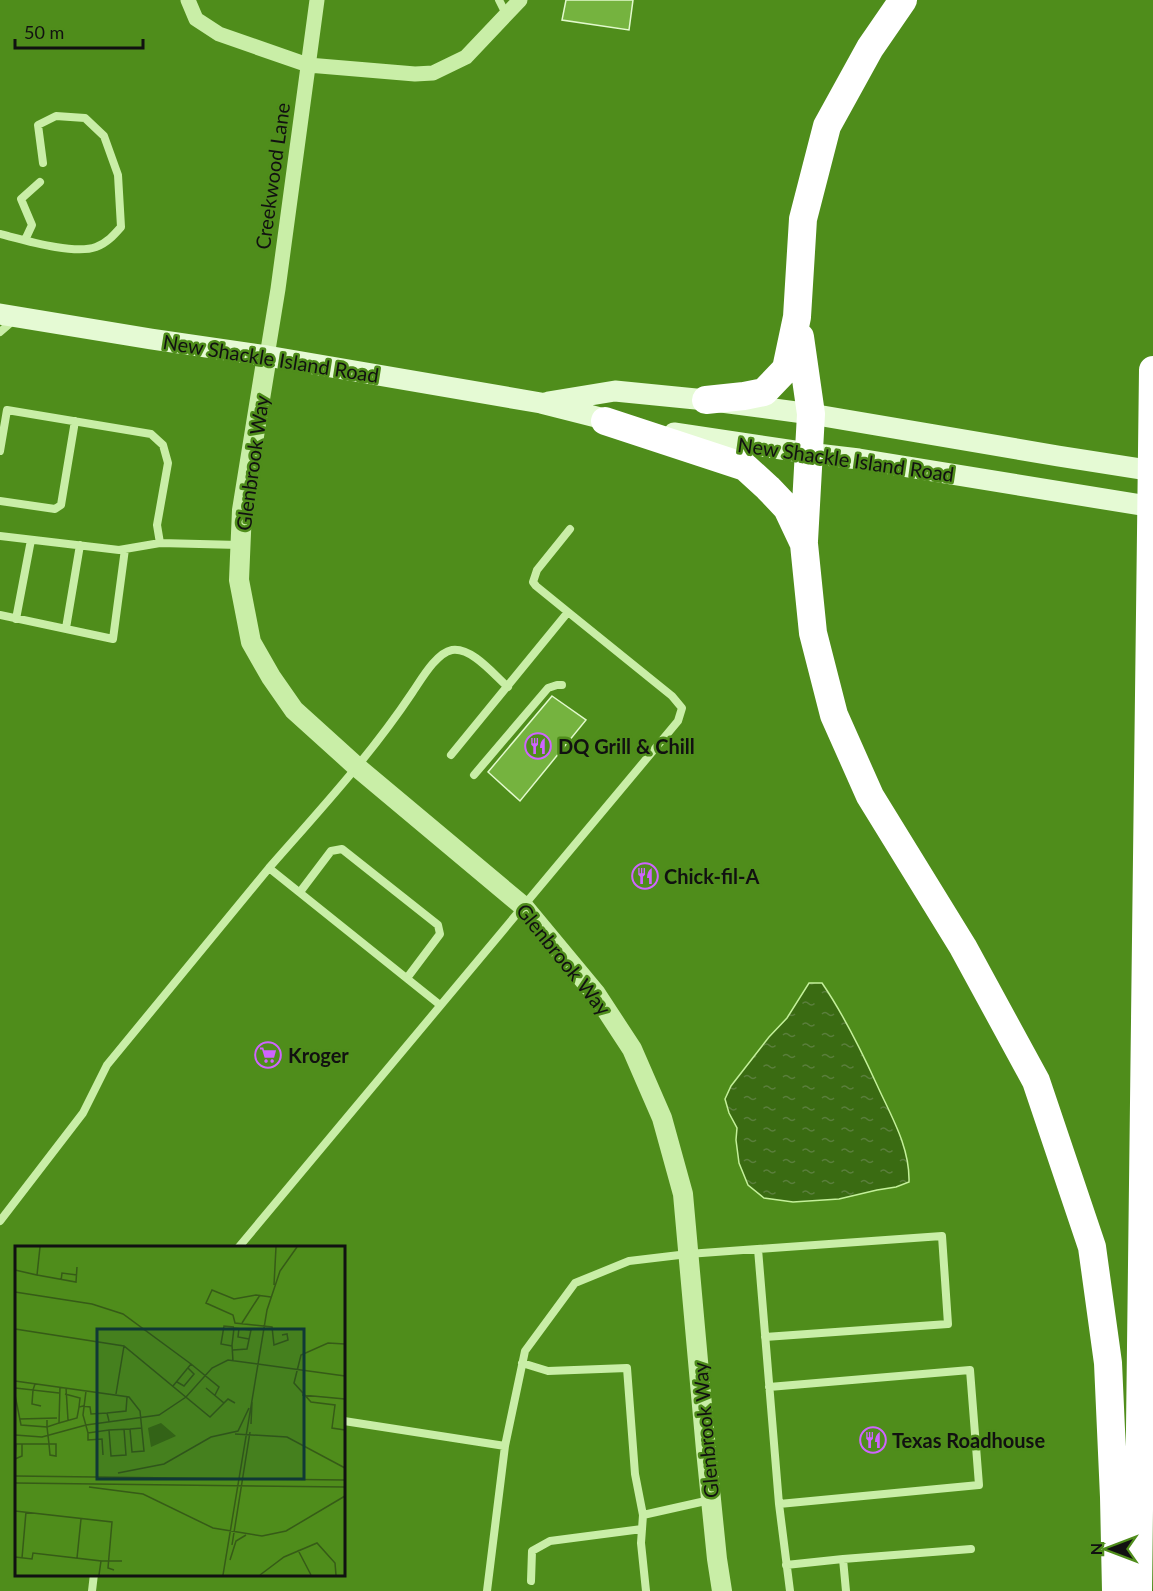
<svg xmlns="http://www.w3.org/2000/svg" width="1153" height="1591" font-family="Lato,sans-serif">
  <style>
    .water { fill: url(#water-ripples); stroke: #c4f09a; stroke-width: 1.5 }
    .building { fill: #75b33f; stroke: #e2facd; stroke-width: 1.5 }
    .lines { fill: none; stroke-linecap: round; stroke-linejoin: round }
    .service { stroke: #c9eea7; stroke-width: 8 }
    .minor { stroke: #c9eea7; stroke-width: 15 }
    .tertiary { stroke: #c9eea7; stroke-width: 20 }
    .secondary { stroke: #e5fad4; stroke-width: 21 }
    .motorway { stroke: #fff; stroke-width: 28 }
    .labels { text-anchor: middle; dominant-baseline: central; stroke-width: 5; stroke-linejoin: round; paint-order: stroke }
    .street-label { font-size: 20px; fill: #111; stroke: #4f8d1b }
    .poi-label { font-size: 20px; font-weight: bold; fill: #111; stroke: #4f8d1b; text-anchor: start }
    .inset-road { fill: none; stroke: #365b17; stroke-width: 1.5 }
    .view { fill: #103936; fill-opacity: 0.15; stroke: #103936; stroke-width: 3 }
    .inset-edge { fill: none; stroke: #111; stroke-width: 3 }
  </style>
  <defs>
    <pattern id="water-ripples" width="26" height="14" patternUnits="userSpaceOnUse" patternTransform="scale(1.5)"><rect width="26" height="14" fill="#3a6b12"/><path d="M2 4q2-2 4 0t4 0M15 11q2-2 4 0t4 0" fill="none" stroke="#5a7e3c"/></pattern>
  </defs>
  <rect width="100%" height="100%" fill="#4f8d1b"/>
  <path class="water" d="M809,983h13c22,32 39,67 55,102 14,31 33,62 32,97l-13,5 -19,3 -38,9 -46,3 -29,-4 -16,-13 -9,-22 -3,-23 1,-12 -8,-15 -4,-14 6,-13 38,-49 18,-19z"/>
  <path class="building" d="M566,0h67l-4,30 -67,-10z
    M552,696l34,24 -66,81 -32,-29z"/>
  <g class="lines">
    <path class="service" d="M499,0l7,14
      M0,234c24,6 74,21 96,13 11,-4 18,-12 25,-20l-3,-52 -14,-39 -19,-18 -29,-2 -18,9 5,38
      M25,240l7,-15 -11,-26 19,-17
      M0,332l15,-13
      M0,451l7,-41 144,24 12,11 5,18 -11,62 3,18
      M0,501l55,8 6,-4 14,-84
      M0,536l119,14 41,-7 79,2
      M0,615l113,24 12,-90
      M16,619l15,-79
      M66,628l14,-83
      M451,755l117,-143 -32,-26 -3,-4 4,-12 33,-41
      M474,775l74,-87 9,-3h5
      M300,892l31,-41 11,-2 96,76 2,9 -33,44
      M440,1005l-171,-137c50,-57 101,-112 143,-175 9,-13 24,-40 40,-43 20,-3 42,25 56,37
      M0,1221l83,-108 24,-48 162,-197
      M238,1248l440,-527 4,-13 -10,-12 -104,-84
      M758,1249l21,255 200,-19 -9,-115 -201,17
      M522,1363l26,8 79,-3 8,106 8,41
      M344,1421l161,25
      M779,1504l11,87
      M786,1565l57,-6
      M531,1581l1,-30 18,-10 92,-12
      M92,1591l2,-17
      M487,1591l18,-145 20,-95 50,-68 54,-22 59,-7 254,-18 6,88 -183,13
      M646,1591l-5,-48 2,-28 67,-15
      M846,1591l-3,-32 128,-10"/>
    <path class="minor" d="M188,0l8,19 23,15 89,31 107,9 18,-1 33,-16 54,-57
      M267,356l11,-67 39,-289"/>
    <path class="tertiary" d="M267,356l-25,154 -3,70 12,62 20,35 23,33 63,57 166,139 73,88 36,55 30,69 21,76 23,256 11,109 5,32"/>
    <path class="secondary" d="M0,314l151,25 116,17 274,47 79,20
      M548,402l67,-11 91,9 105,14 247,42 95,15
      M674,433l134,20 51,6 294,48"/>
    <path class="motorway" d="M800,337l11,77 -7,127
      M706,400l38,-4 20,-4 22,-23 11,-52 6,-98 24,-93 43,-78 33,-48
      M605,421l140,46 23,21 19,20 17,36 9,89 21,82 36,81 93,151 73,134 56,166 16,116 6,134 2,94
      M1138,1591l15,-1221"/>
  </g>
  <defs>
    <g id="restaurant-ring" transform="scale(1.35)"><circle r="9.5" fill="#4f8d1b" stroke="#cf64ff" stroke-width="1.5"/><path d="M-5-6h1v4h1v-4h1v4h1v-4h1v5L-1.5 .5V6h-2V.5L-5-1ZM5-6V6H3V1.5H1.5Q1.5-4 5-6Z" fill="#cf64ff"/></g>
    <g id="supermarket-ring" transform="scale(1.35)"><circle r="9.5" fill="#4f8d1b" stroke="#cf64ff" stroke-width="1.5"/><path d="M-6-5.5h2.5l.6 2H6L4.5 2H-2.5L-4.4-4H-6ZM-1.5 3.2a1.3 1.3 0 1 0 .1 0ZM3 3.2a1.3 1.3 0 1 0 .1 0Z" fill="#cf64ff"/></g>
  </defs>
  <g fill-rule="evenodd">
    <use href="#restaurant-ring" x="538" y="746"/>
    <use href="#restaurant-ring" x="645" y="876"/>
    <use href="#supermarket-ring" x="268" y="1055"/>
    <use href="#restaurant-ring" x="873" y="1440"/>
  </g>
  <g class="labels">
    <g class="street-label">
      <text transform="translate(272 176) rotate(-82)">Creekwood Lane</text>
      <text transform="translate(271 358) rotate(9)">New Shackle Island Road</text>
      <text transform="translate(846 459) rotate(8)">New Shackle Island Road</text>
      <text transform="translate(252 463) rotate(-82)">Glenbrook Way</text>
      <text transform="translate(564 959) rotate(51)">Glenbrook Way</text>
      <text transform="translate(705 1430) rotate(-95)">Glenbrook Way</text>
    </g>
    <g class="poi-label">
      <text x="558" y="746">DQ Grill &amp; Chill</text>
      <text x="664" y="876">Chick-fil-A</text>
      <text x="288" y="1055">Kroger</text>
      <text x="892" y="1440">Texas Roadhouse</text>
    </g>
  </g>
  <g transform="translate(15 1246)">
    <rect width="330" height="330" fill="#4f8d1b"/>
    <path d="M146,177l15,13 -25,11 -3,-19z" fill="#3a6b12"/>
    <path class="inset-road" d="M0,24l22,5 3,-28M22,29l39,7 1,-15M46,35l1,-8 15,2M259,39l2,-38M0,46l77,12 31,10 68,50M256,51l-15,-2 -22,4 -22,-9 -6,13 27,12 2,8 37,4 2,18 14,-5 -1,-6 -5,1M227,77l18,-28M224,82l-1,9 11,2M0,83l109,17 86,71 14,-14M330,98l-17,-1 -27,12 -7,28 17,19 24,3 -3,23 13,2M217,100l-11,-2 3,-18 10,1M218,115l-1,-16 2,-17 17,2 -4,19 -14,1M0,135l114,16 11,14 4,40 -12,1 -2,-23M162,136l7,4 10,-12 -6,-6M158,140l18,-22 28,23 -4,8M0,142l18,2 2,-6M51,142l2,32M191,142l18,15 4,-4 7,4M71,145l-3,24 5,18 21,-3M50,148l15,4 -1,9M101,148l8,-48M0,149l6,30 26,2 2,17h-27v12l-7,3M287,149l43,4M26,160l-9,-2 1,-14 26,3M92,167l19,-2 1,-14M4,173l38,-1M32,174v7l12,-4 1,-36M44,177l18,-5 2,-11 4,-1 7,1 1,7 16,-1 2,8M236,178l1,-22M109,183l2,26 -15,1 -2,-26 21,-1 12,-1M73,187v7l14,-1 1,16M220,188l52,3 58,31M0,189l27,2 44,-12 73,-10 27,-18 26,-29 16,-8 117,16M34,198h7v12l-6,-1zM0,213l1,-15h6M103,227l46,-9 47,-27 27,-6 11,-23M0,230l330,4M0,237l330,4M74,241l54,7 70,34 49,8 24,-5 59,-35M0,265l97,11 -4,46 6,2M217,299l18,-113M283,304l13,25M0,311l17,2 1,-6 68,8 -2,14M7,312l4,-46M62,312l4,-39M215,314l6,-19 10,-6M86,315h21M208,329l44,-265 13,-39 17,-24M245,329l24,-18 33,-14 18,20 1,12"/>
    <path class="view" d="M82,83h207v150h-207z"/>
    <rect width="330" height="330" class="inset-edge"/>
  </g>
  <g transform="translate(1111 1549) rotate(270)" stroke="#4f8d1b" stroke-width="4.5" paint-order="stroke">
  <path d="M0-4.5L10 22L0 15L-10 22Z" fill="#111111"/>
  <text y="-9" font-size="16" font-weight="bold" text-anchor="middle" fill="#111111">N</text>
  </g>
  <path d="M15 39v9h128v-9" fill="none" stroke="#111111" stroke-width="3"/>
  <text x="24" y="39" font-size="18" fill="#111111" stroke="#4f8d1b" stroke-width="4.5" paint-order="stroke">50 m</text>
</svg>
